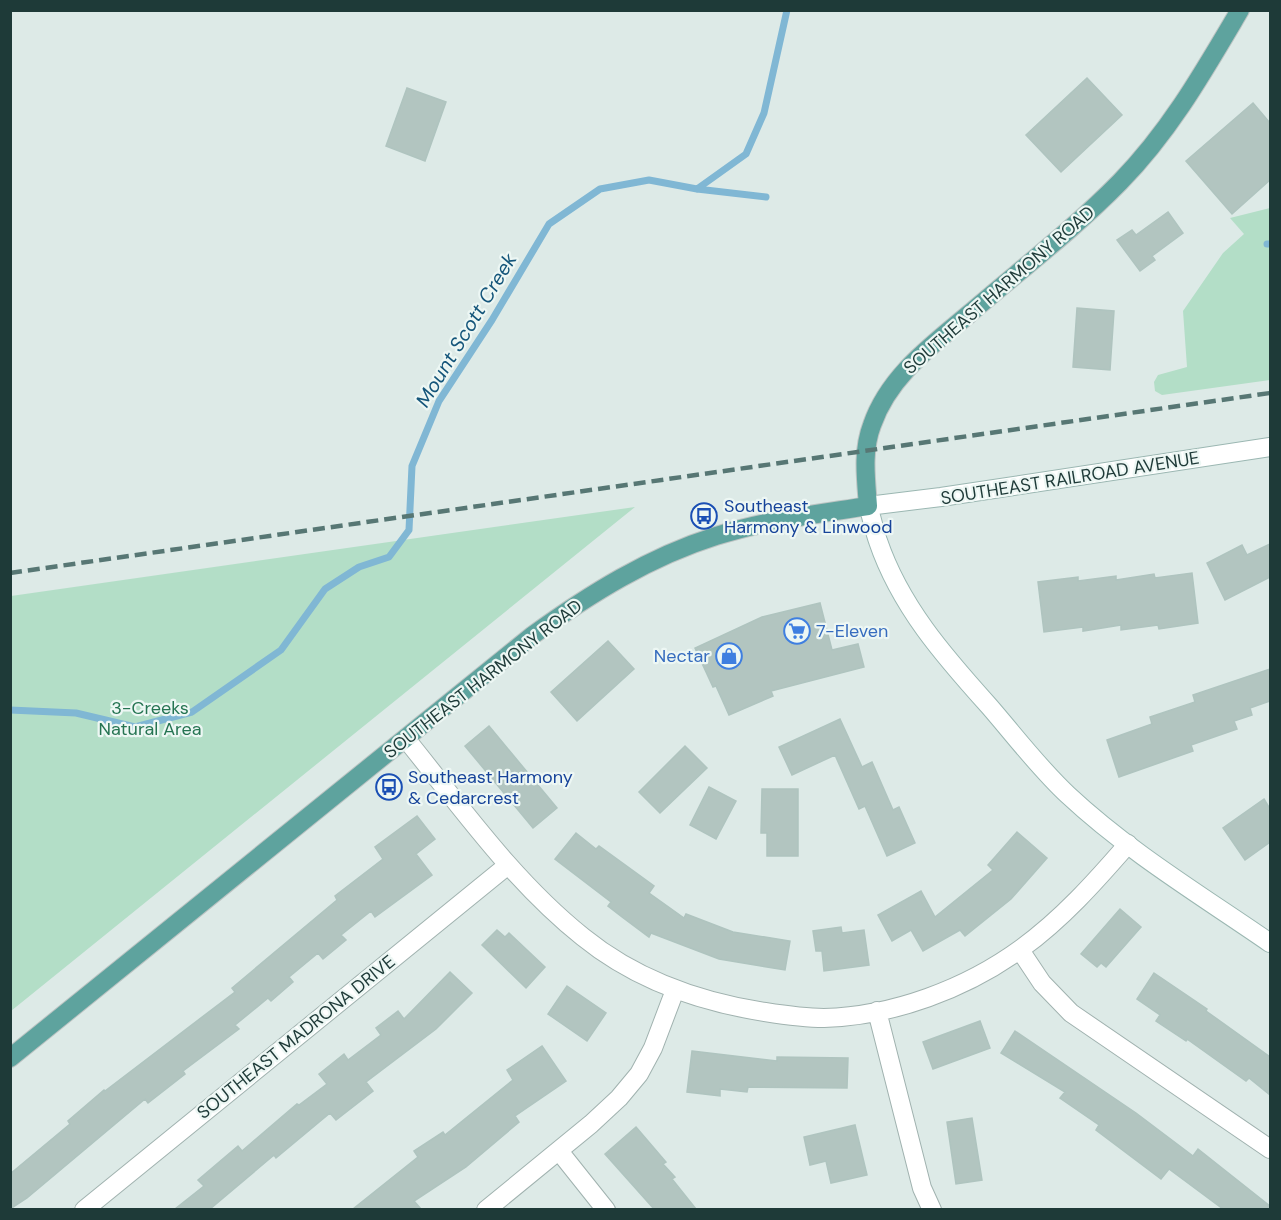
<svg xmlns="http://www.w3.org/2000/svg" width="1281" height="1220" font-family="'DM Sans',sans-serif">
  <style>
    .green { fill: #b3dec7 }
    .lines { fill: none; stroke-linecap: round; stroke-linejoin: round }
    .stream { stroke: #80b7d4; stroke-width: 7 }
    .building { fill: #b2c5c0; stroke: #afc4bf; stroke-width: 1.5 }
    .street-casing { stroke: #a0b2af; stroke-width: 20 }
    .secondary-casing { stroke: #9bb7b2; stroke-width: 20 }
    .primary-casing { stroke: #bcc4c3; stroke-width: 20 }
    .street { stroke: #fff; stroke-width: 18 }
    .secondary { stroke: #fff; stroke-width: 18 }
    .primary { stroke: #5ea39e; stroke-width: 18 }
    .rail { stroke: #577774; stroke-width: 4.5; stroke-dasharray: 12 6; stroke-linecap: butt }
    .labels { text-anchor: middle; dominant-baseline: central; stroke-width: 4.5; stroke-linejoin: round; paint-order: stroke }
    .street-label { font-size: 18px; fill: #1e3a38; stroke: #edf7f4 }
    .transit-label { font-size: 18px; fill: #164399; stroke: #edf7f4; text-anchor: start }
    .shop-label { font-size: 18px; fill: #366cbe; stroke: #edf7f4; text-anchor: start }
    .park-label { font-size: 18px; fill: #257452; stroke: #edf7f4 }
    .water-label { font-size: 20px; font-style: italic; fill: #14557a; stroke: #edf7f4 }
  </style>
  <rect width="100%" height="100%" fill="#ddeae7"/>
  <path class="green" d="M1270,208v172l-108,15 -7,-4 -1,-9 4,-7 29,-8 -4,-56 40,-58 21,-19 -14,-16z
    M635,507l-624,504v-415z"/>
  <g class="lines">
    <path class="stream" d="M697,189l49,-35 18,-41 23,-103
      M1267,244h3
      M10,710l66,3 59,14 57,-15 89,-62 44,-61 34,-22 30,-10 20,-27 3,-64 27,-65 53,-81 57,-96 51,-35 49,-9 48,9 69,8"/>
  </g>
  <path class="building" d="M1087,78l35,37 -61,57 -35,-37z
    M407,88l39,14 -21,59 -39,-15z
    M1253,103l17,20v57l-38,34 -46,-53z
    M1168,212l15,21 -31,23 3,4 -15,11 -23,-31 15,-10 4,5z
    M1077,308l37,3 -4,59 -37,-3z
    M1270,544v33l-45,23 -18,-37 35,-18 5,10z
    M1192,573l6,50 -39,6 -1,-4 -37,5v-5l-38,6v-4l-39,5 -6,-50 40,-5v4l38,-5v4l38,-6 1,4z
    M820,603l12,47 26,-6 6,23 -93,24 2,5 -44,19 -13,-29 -3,1 -18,-39 67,-31z
    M608,641l26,28 -57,52 -26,-29z
    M1270,669v32l-20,7 2,7 -18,6 3,8 -46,16 2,6 -74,26 -12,-37 45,-16 -2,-7 45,-15 -2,-7z
    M840,719l22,48 10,-5 21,48 6,-3 16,36 -28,13 -22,-50 -6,3 -24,-54 -43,20 -13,-28z
    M489,726l68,82 -24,20 -68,-82z
    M685,746l22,22 -47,45 -21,-21z
    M709,787l27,14 -20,38 -26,-14z
    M762,789h36v67h-31v-23h-6z
    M1264,799l6,10v33l-25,18 -22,-32z
    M417,816l18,23 -19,15 16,21 -57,42 -4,-6 -30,24 5,5 -23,19 -5,-6 -29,24 4,5 -22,19 -3,-3 -33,27 4,4 -56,42 2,3 -37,29 -3,-4 -118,99 -17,11v-35l60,-50 -2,-3 36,-31 1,1 130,-99 -3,-4 105,-88 -2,-4 48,-37 -8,-12z
    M1017,832l30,26 -36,41 -46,37 -5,-6 -37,21 -12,-21 -19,11 -14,-26 43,-24 14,26 58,-47 -5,-5z
    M576,833l20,16 3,-3 55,40 -5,7 35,25 2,-4 47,18 57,9 -5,29 -66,-11 -68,-26 -2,4 -27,-20 -14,-11 3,-4 -56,-43z
    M1120,909l21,18 -35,40 -5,-4 -4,4 -16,-13z
    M841,927l1,6 22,-3 5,35 -45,6 -2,-20h-6l-3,-20z
    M497,930l8,7 4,-4 36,34 -19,21 -44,-43z
    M450,972l22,21 -36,36 -70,53 7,9 -37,29 -6,-7 -54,45 -2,-3 -64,54h-35l29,-23 -6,-6 40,-34 4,5 55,-47 2,1 28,-21 -8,-10 25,-20 4,6 33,-25 -5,-7 22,-17 6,8z
    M1154,973l53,36 -1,2 64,46v38l-21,-17 -3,3 -59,-42 -1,2 -30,-20 4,-6 -23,-16z
    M567,986l39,27 -19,28 -39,-27z
    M980,1021l10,27 -57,21 -10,-27z
    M1015,1031l121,82 57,43 5,-7 72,57v3h-47l-54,-40 -8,10 -65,-49 3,-5 -39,-27 5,-6 -64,-39z
    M542,1046l24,35 -51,35 4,6 -53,45 -52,34 7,8h-68l65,-52 -4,-6 29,-19 2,3 68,-55 -6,-10z
    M692,1051l85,10v-4l71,1 -1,30 -99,-1 -1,5 -27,-3v7l-33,-4z
    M972,1118l10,62 -26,4 -9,-62z
    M855,1125l12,50 -36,8 -5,-22 -16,4 -6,-28z
    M636,1127l30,35 -3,2 12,13 -3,2 24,30h-42l-49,-55z"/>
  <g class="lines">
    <g class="street-casing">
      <path id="street" d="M406,739c55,68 108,143 177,198 53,43 117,65 182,75 19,3 40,6 59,6 69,-2 142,-29 198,-70 40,-29 73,-66 106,-104
        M1020,950l22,33 29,30 199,136
        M877,1011l45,177 10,22
        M559,1151l47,59
        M84,1210l424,-345
        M486,1210l105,-86 28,-26 20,-24 14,-26 22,-58"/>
    </g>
    <g class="secondary-casing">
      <path id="secondary" d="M1270,447l-329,50 -73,9c4,12 6,24 10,35 22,65 66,115 111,165 26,30 50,62 79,89 61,57 134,101 202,148"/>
    </g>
    <g class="primary-casing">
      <path id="primary" d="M10,1058l523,-423c57,-41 116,-78 183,-99 50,-16 102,-22 152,-30 -2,-27 -6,-55 4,-81 17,-49 59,-79 97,-111 51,-44 105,-85 151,-132 50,-51 84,-111 120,-172"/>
    </g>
    <use href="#street" class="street"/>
    <use href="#secondary" class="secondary"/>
    <use href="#primary" class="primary"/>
    <path class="rail" d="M10,573l1260,-180"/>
  </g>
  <defs>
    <g id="bus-ring" transform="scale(1.35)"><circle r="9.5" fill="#edf7f4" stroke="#1a4fb4" stroke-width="1.5"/><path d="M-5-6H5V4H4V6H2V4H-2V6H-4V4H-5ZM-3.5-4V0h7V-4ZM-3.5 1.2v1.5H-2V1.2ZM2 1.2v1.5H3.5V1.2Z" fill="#1a4fb4"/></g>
    <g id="supermarket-ring" transform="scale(1.35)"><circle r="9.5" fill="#edf7f4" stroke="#3f7fe0" stroke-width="1.5"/><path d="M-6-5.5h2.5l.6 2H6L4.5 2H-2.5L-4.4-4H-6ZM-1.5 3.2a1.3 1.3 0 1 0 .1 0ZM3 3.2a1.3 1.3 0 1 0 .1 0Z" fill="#3f7fe0"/></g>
    <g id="shop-ring" transform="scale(1.35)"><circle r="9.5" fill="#edf7f4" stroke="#3f7fe0" stroke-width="1.5"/><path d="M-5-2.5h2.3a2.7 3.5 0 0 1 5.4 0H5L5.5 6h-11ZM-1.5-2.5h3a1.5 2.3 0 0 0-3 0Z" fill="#3f7fe0"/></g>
  </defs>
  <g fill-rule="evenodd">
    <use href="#bus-ring" x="704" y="516"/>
    <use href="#supermarket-ring" x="797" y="631"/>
    <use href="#shop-ring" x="729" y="656"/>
    <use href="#bus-ring" x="389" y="787"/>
  </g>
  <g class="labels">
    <g class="street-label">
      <text transform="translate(999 290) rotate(-41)">SOUTHEAST HARMONY ROAD</text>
      <text transform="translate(1070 478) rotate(-9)">SOUTHEAST RAILROAD AVENUE</text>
      <text transform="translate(483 679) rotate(-38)">SOUTHEAST HARMONY ROAD</text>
      <text transform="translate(296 1037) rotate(-39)">SOUTHEAST MADRONA DRIVE</text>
    </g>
    <g class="transit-label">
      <text x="724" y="506">Southeast<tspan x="724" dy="21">Harmony &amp; Linwood</tspan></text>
      <text x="408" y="777">Southeast Harmony<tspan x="408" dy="21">&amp; Cedarcrest</tspan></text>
    </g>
    <g class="shop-label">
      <text x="816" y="631">7-Eleven</text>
      <text x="710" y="656" text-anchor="end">Nectar</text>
    </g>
    <g class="park-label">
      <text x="150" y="708">3-Creeks<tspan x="150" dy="21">Natural Area</tspan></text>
    </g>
    <g class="water-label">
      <text transform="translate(466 330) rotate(-59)">Mount Scott Creek</text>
    </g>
  </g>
  <rect width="1281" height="1220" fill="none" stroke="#1e3a38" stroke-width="24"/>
</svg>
